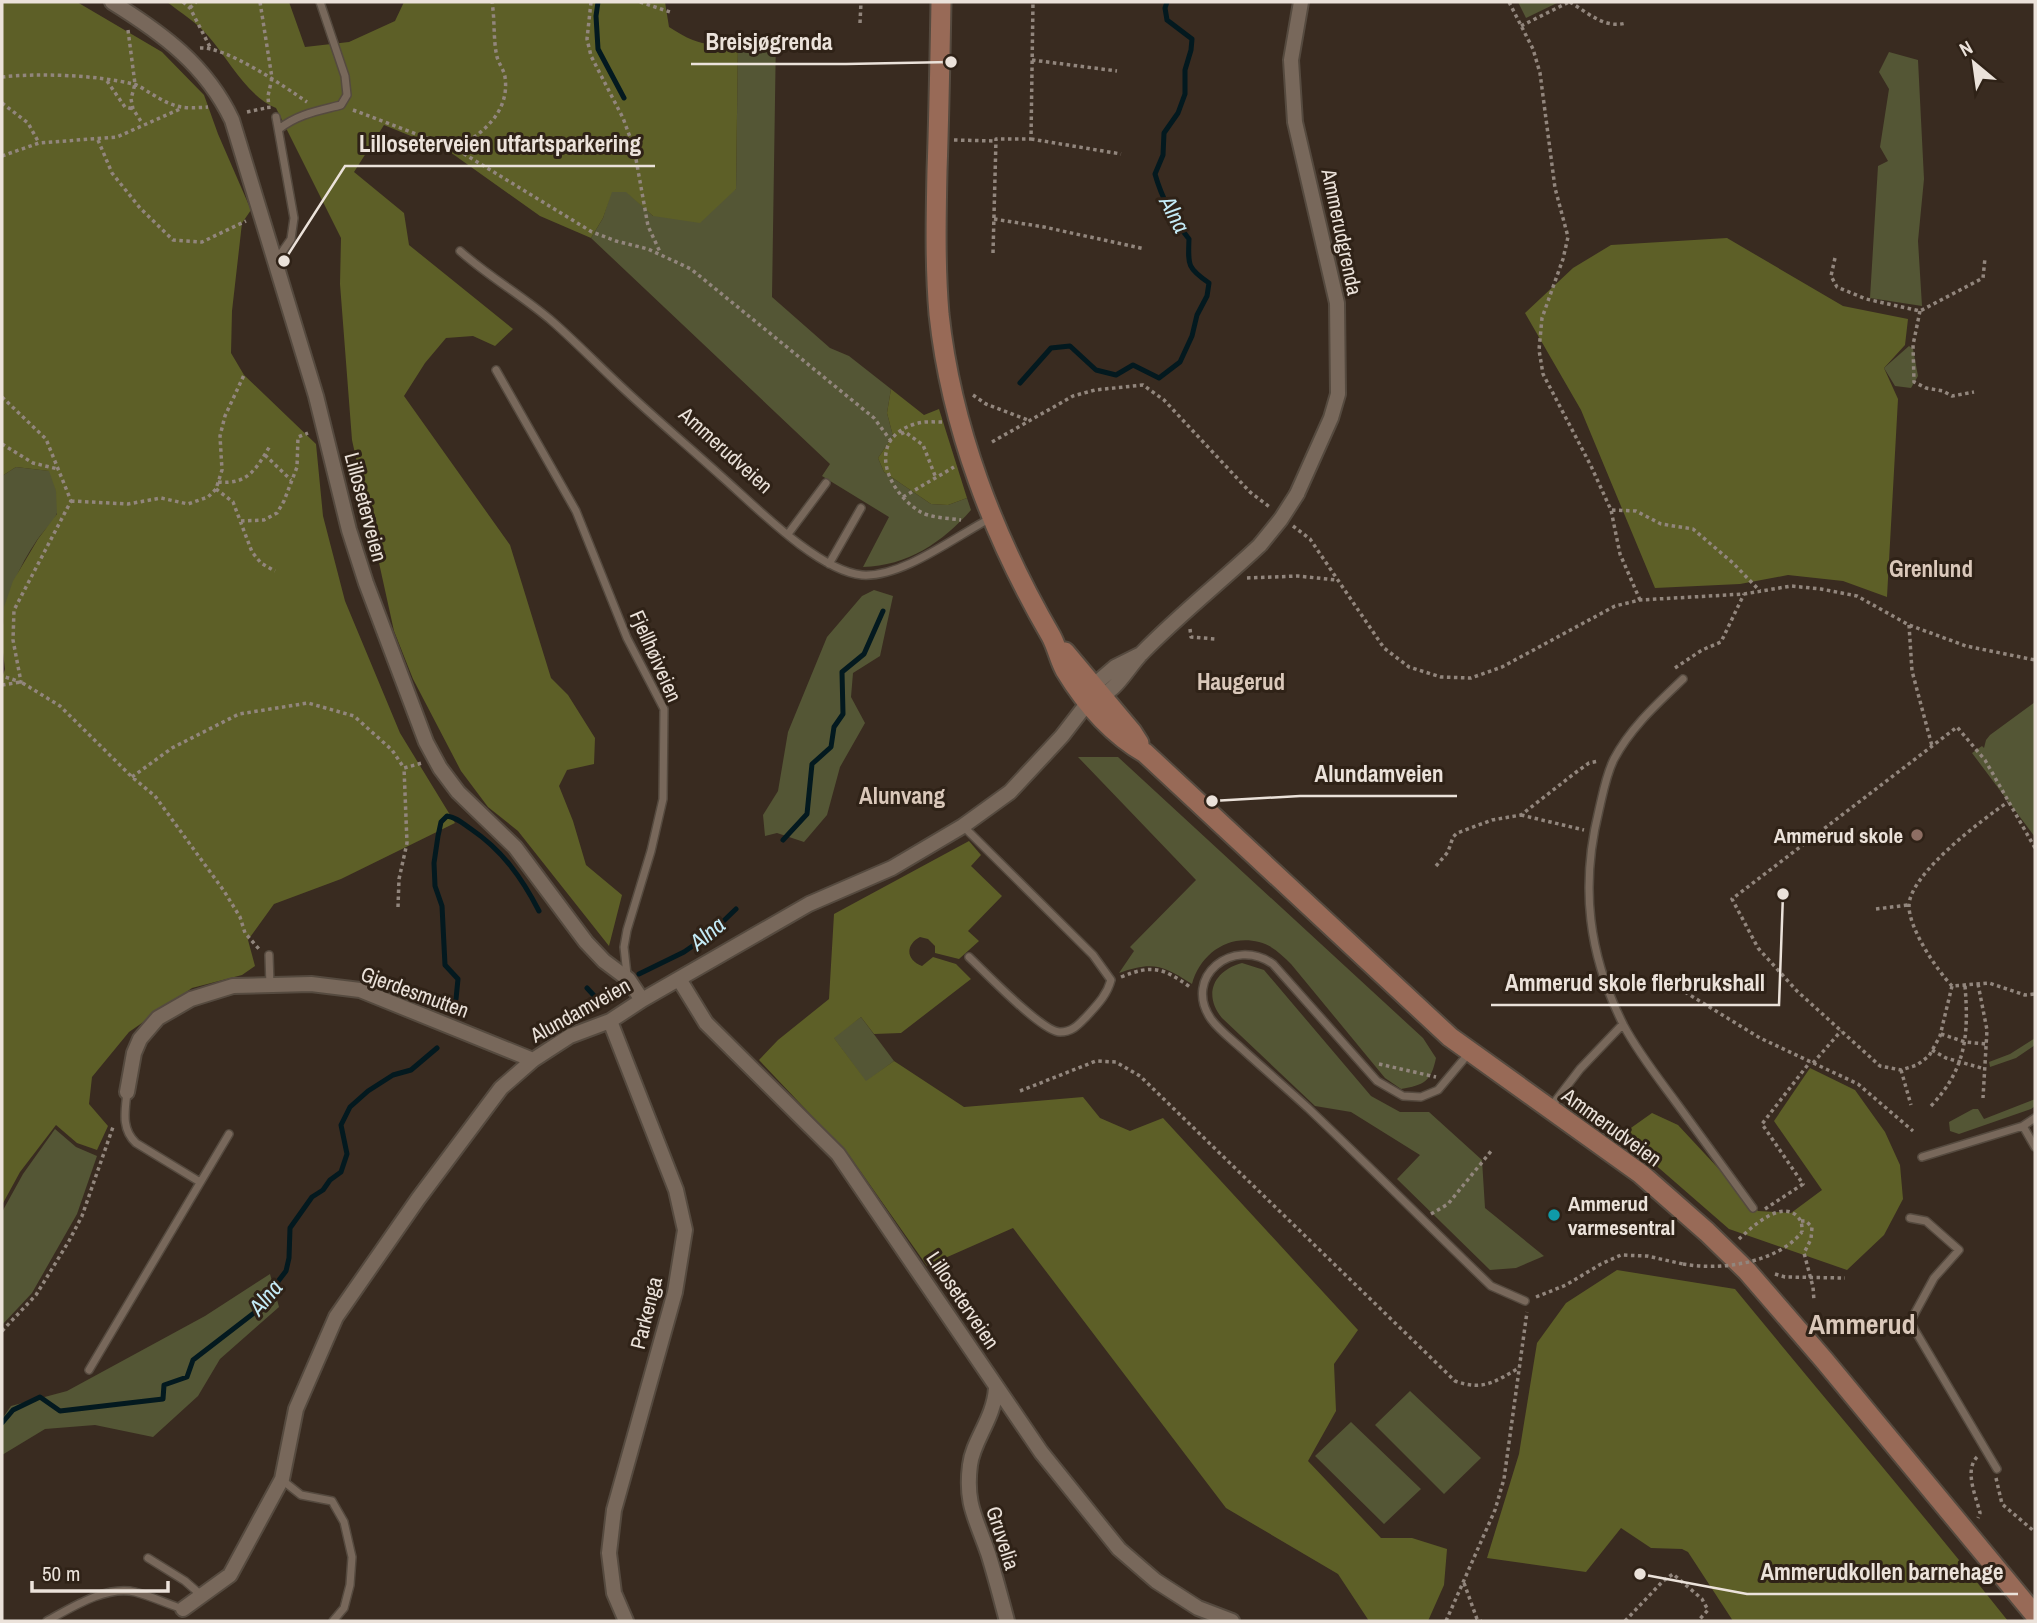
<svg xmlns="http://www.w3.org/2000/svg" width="2037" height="1623" font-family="'Archivo Narrow',sans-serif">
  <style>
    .green { fill: #545635 }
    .forest { fill: #5d5f27 }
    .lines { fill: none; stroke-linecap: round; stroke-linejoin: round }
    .stream { stroke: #03191f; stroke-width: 5 }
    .lane-casing { stroke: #554a3f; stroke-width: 10 }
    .street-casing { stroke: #554a3f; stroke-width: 18 }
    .secondary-casing { stroke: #554a3f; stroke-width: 23 }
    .path { stroke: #92867d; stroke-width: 3.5; stroke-dasharray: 3.5 3.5; stroke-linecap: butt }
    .lane { stroke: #78685b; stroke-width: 7 }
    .street { stroke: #78685b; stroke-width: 14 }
    .secondary { stroke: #986a57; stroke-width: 19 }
    .street-bridge-casing { stroke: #554a3f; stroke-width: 18; stroke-linecap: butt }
    .path-bridge { stroke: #92867d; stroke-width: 3.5; stroke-dasharray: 3.5 3.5; stroke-linecap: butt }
    .street-bridge { stroke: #78685b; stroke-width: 14 }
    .education-dot { fill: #8d6e63; stroke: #2f2217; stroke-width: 2.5 }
    .culture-dot { fill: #0f9aa8; stroke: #2f2217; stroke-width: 2.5 }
    .labels { text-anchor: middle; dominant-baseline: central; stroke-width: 6; stroke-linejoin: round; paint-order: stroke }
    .street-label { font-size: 21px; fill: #ebe2da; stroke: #2f2217 }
    .poi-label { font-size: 21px; font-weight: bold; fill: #ebe2da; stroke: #2f2217; text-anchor: end }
    .water-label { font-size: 23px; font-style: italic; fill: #c4ebf7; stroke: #2f2217 }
    .neighbourhood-label { font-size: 23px; font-weight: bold; fill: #dac8ba; stroke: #2f2217 }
    .district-label { font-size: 28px; font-weight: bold; fill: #dac8ba; stroke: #2f2217 }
    .leader { fill: none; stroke: #ebe2da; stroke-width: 2.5 }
    .callout-dot { fill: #ebe2da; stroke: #2f2217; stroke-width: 2.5 }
    .callout-label { font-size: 23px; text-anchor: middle; font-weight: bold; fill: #ebe2da; stroke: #2f2217; stroke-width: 6; stroke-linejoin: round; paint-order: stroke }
  </style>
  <rect width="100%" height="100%" fill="#392b20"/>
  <path class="green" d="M1518,2h38l1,1 -31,15z
    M776,34l-4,263 58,51 19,8 42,33 -4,24 6,23 -15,22 6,14 47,32 17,1 19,-7 4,12c-28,32 -64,56 -108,57l26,-50 -67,-41 8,-12 -239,-226 12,-20 8,-26 15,-1 27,25 83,-27 2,-149z
    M1889,52l29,8 6,119 -6,62 4,65 -52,-8 8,-132 10,-5 -8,-14 9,-58 -10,-17z
    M1909,346l4,3 5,27 -7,12 -16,-2 -11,-18z
    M16,467l34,4c4,12 11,29 7,42 -3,9 -15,19 -20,27 -19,28 -31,56 -35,90v-154z
    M874,590l19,6 -13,60 -27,17 -2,24 14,26 -25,44 -13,48 -23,27 -27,-9 -12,3 -2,-21 15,-24 10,-59 39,-95 35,-41z
    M2035,702v135l-63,-84 10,-7 2,2 2,-8 4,-5z
    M1078,757h40l305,281 13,20c-5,24 -12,27 -35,31l-16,-11 -94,-114c-9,-9 -19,-19 -32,-22 -31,-8 -59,12 -67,42 -29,-19 -40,-23 -73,-11l15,-22 -4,-4 66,-67z
    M1242,963l22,7 107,126 29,16h29l53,48 3,48 59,48 -28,12 -26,2 -93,-91 23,-24 -69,-43 -36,-6 -93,-88c-19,-23 -9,-47 20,-55z
    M861,1017l33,44 -28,21 -33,-45z
    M2035,1038v7l-19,13 -26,9 -1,-5 21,-8z
    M2035,1099v7l-4,3 -72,25 -9,-3 -1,-9 24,-13h5l6,10z
    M55,1129l21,18 21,9 -20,58 -45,79 -30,32v-113l21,-38z
    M270,1274l9,33 -59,52 -22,37 -45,41 -58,-12 -50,4 -43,26v-36l9,-13 56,-15 138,-75z
    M1410,1391l71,67 -37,36 -69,-69z
    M1351,1422l70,67 -37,35 -69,-68z"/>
  <path class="forest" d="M2,2h75l85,50 42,43 14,39 33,76 -9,13 -10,88 -1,42 13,22 72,69 7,72 22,85 55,132 55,90 -114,56 -67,25 -26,36 7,26 -13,9 -50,13 -63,44 -37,45 -3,27 19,22 -11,24 -20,-7 -21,-18 -36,47 -18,33v-527l3,-9 -3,-25 2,-37 9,-26 25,-42 19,-25 -1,-23 -7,-20 -33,-4 -14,9z
    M167,2h122l16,45 44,-5 46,-21 9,-19h261l4,25c27,17 38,21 69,13l-2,149 -36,34 -47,-7 -27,-24h-14l-9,26 -12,20 -51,-22 -90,-64 -66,-27 -30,47 50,41 5,32 104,84 -18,17 -22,-10 -27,2 -21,25 -21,33 106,149 41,133 17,17 27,43 -1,26 -27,6 -8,16 14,35 13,44 36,30 -13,51 -91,-115 -30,-24 -27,-36 -48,-92 -19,-48 -42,-191 -12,-156 1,-46 -65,-130c-30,-13 -46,-47 -67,-71 -11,-14 -28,-24 -42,-35z
    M1727,238l116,68 65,13 -3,26 -21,23 14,31 -11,198 -44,-16 -55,-6 -48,9 -85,4 -74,-178 -56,-97 48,-45 38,-23z
    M891,389l33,26 15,-6 28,89 -19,7 -17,-1 -47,-32 -6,-14 15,-22 -6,-23z
    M969,841l12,14 -10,11 31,30 -34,35 11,10 -20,18 -24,-6v-7l-7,-7 -8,-2c-15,8 -14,23 2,29l11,-9 23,7 15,15 -70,54 -27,1 -13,-17 -27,21 32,43 28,-20 70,46 119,-10 17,21 30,13 33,-13 195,212 -24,34 2,47 -28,50 73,77h31l35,11 -3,36 -16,36h-59l-31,-47 -112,-66 -213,-280 -86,38 -78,-111 -90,-95 19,-20 51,-41 5,-85z
    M1810,1068l45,22 30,42 15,33 3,34 -19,36 -37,35 -118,-41 -108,-94 31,-22 26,12 80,86 33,2 31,-23 -48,-69z
    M1617,1270l118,19c91,111 184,220 273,332h-275l-45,-69 -6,-3 -31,-1 -30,-20 -35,44 -99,-14 32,-104 18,-111 29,-40z"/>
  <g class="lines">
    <path class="stream" d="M598,2l-2,14 2,33 26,49
      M1020,383l31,-35 19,-2 26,24 20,5 17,-10 26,13 21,-16 12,-26 5,-21 10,-19 2,-13c-22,-15 -21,-18 -20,-44 -16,-20 -27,-40 -34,-65l8,-19 1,-22 14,-20 7,-19v-24l6,-20 1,-11 -25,-19 -2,-12 2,-6
      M783,840l24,-26 5,-50 19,-17 3,-20 9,-13 -1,-42 22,-18 19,-43
      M639,974l45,-22 26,-18 26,-25
      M587,988l11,12 11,-1 11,-12
      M449,1009l7,-10 2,-20 -13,-14 -3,-59 -7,-20 -1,-23 4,-27 3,-14 6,-6c11,2 15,7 24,13 31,21 51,49 68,82
      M2,1423l11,-13 27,-13 20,14 103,-12 1,-14 23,-8 6,-17 70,-54 13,-22 10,-13 3,-13 1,-30 22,-31 11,-7 7,-10 11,-8 6,-18 -6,-29 9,-18 18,-16 25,-16 18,-5 26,-22"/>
    <g class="lane-casing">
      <path id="lane" d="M279,129c19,-15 39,-18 62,-24l6,-10 -2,-19 -25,-74
        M460,251c29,26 63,45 93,71 25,22 48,46 73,69 31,29 63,56 95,85 33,29 97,95 141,99 40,3 94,-39 129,-57
        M275,262l16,-23 3,-21 -18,-101
        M496,370l80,141 51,127 37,71 -1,90 -12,52 -24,79 -3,17 3,28
        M788,534l38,-51
        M829,564l32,-56
        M1683,679c-25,24 -52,48 -69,80 -8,16 -11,34 -15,51 -19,76 -11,145 25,216 15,28 35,53 54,79 25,34 50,69 75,103
        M963,826l130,129 18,25c-4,15 -14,25 -24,36 -8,8 -14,16 -27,16 -18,0 -75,-60 -91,-75
        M269,955l1,31
        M1469,1053l-31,37 -17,7 -18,-1 -26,-15 -104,-117c-40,-28 -91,13 -62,55 8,11 20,20 30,29 22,20 45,40 67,60 62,59 122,119 183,178l34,15
        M127,1092c-2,19 -6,37 9,51l64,39
        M1550,1108l30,-39 43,-45
        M2023,1126l12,21
        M1922,1157l101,-31 12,-8
        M1910,1218l16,3 33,29 -25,28 -24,44 87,147
        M89,1370l140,-236
        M282,1480l19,15 31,6 12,21 8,35 -2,28 -6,23 -11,13
        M148,1558l37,23 16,14
        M47,1621c24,-13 59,-36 88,-29 16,4 32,12 48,17"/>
    </g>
    <g class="street-casing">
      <path id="street" d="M112,2c50,31 94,63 120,118l84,276 33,134 17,53 60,159 14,26 18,24 57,55 71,95 18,19 24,18 14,21
        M1297,494l34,-76 7,-24 -1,-91 -42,-181 -4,-62 10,-58
        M1093,700c25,-9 33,-31 50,-48 37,-38 79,-71 117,-107
        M679,979l27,44 132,131 203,298 78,97 37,32 42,27 34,13
        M610,1021l66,169 9,40 -10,62 -61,218 -5,43 5,40 12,28
        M127,1092l7,-39 6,-14 18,-21 33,-19 42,-13 78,-2 49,6 173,70
        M996,1388c-2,31 -23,52 -26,77 -5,39 6,53 18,88 7,22 13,46 19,68
        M183,1609l47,-34 52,-96 14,-70 40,-92 82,-118 83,-111 32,-28 37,-24 40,-15 32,-21 167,-96 83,-36 71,-42 47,-34 52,-56 27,-35v-8l5,-8 21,-18 26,-13"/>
    </g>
    <g class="secondary-casing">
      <path id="secondary" d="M941,2c-1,56 -2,113 -4,169 -1,48 -2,95 2,143 12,113 55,224 112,322 6,11 8,23 14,34 20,33 47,64 80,83l305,284 191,137 66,58 40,39 77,89 211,255
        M1065,652l67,80 7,11"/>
    </g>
    <path class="path" d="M183,2l7,6 20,39
      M260,2l12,76 -4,18 1,14
      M591,2l-4,37 4,17 32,62 11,30 14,78 12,26
      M640,2l30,10
      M1509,2l24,47 7,24 15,115 13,49 -5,22 -21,59 -3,32 4,24 48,92 20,44 9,44 20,46
      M1570,2c18,11 35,27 56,21
      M190,8l6,-6
      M860,23l1,-21
      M1521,26l48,-24
      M128,30l7,54 -4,15 2,10 9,14
      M200,48c26,-2 85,39 107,54
      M1032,60l85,11
      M2,77c36,-4 95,-2 131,7 6,1 13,7 19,10 22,14 31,15 56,13
      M107,81l18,26 8,2
      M2,103l26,20 11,20
      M353,110l103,39 136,83 24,9 32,8 43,20 183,149 17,23
      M247,112l19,-4
      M1031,139l90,15
      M98,140l14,33 28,35 33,32 29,2 44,-21
      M954,140l41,1
      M456,149c27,-16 54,-37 49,-72 -1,-7 -6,-13 -8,-20 -4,-18 -2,-37 -5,-55
      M2,156l37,-13 78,-6 63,-28
      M994,219l50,8 101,22
      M993,253l3,-114h35l2,-137
      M1835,258l-4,18 6,11 29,12 54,12 63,-33 2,-20
      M1920,311l-7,34 1,37 12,6 17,3 9,5 22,-4
      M973,395l13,9 42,16
      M2,397l44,42 25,62 -57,109 -1,30 8,42 -19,-6
      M942,422c-9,0 -18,-1 -27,2 -49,15 -29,66 4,87 11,7 29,7 42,9
      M901,434l4,-2 18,13 13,33
      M992,442l81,-46 22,-6 48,-5 21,15 86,92 21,16
      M2,444l31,19 25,6
      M265,455l26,25
      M218,482c30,3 38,-13 52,-36
      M216,489l17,13 19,50 9,11 14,8
      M903,497l51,-30
      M71,501l57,3 33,-6 27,6 20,-7 8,-8 6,-19 -2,-34 5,-20 19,-41
      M1612,510l24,1 25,13 32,5 40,34 27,28
      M241,521l23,-1 13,-7 7,-12 13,-34 1,-30 10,-4
      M1293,526l17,13 74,109 25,19 32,10 30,1 31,-11 113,-61 25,-6 104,-6 47,-8 30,3 36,7 52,29 57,21 69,14
      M1247,578l51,-2 38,4
      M1909,625l3,46 20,75
      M1190,629l1,8 24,2
      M1675,668l27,-18 19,-8 23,-48
      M2,685l19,-3 39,24 72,71 23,19 69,95 16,26 5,16 14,16
      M132,777l40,-29 67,-34 69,-11 46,13 38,34 12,18 18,-5
      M1521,815l63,15
      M2035,848l-50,-88 -28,-33 -225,172 26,49 39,43 83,75 21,4 16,-5 12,-9 11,-20 12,-50 37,-3 36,12 10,-1
      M1436,866l12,-14 5,-15 4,-4 35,-13 29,-5 54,-42 14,-10 10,-2
      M398,907l1,-28 8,-36 -3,-75
      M1876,909l32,-4
      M1121,977c32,-13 42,-9 69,10
      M1667,981l93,57 98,46 55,47
      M1978,984l9,46 -4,68
      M1952,986c-15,-16 -43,-57 -43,-80 0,-32 74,-87 99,-104
      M1941,1034l24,8 21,2
      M1932,1050l14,8 39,11
      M1813,1063l28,-32
      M1379,1064l57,13
      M1901,1070l10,35
      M1020,1091l76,-30 20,1 24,14 315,305c29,10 39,1 64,-13
      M1931,1106c35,-37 38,-71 34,-120
      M1765,1209l38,-25 -41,-60 48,-62
      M1431,1214l17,-10 44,-54
      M1801,1221h5l6,6 -1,12 -7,14 9,34 1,14
      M1739,1239c12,-11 41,-39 58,-23 5,5 5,9 5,16
      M1775,1274l10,3 60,1
      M1536,1297l30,-12 35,-21 20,-9 26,1 36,8
      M2,1331l34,-36 33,-54 13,-25 31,-89
      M1977,1457c-13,14 -1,39 3,56l-2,5
      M1996,1478l6,26 33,28
      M1464,1583l13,36 4,2
      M1446,1621l49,-111 9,-31 23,-167
      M1625,1621l38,-40 10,-7 29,25 6,11 -10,11"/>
    <use href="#lane" class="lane"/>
    <use href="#street" class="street"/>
    <use href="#secondary" class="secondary"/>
    <g class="street-bridge-casing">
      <path id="street-bridge" d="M1260,545l21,-26 16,-25"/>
    </g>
    <path class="path-bridge" d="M1683,1264c38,7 94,-1 119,-32"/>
    <use href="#street-bridge" class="street-bridge"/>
  </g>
  <circle class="education-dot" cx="1917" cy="835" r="7"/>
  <circle class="culture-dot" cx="1554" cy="1215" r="7"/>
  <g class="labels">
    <g class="street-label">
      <text transform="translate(1342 232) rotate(78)">Ammerudgrenda</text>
      <text transform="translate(726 450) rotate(42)">Ammerudveien</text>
      <text transform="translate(366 507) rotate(75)">Lilloseterveien</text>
      <text transform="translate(656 656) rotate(66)">Fjellhøiveien</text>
      <text transform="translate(415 992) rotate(20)">Gjerdesmutten</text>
      <text transform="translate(580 1010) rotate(-29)">Alundamveien</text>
      <text transform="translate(1612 1127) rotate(36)">Ammerudveien</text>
      <text transform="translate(963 1300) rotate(56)">Lilloseterveien</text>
      <text transform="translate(646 1313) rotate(-76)">Parkenga</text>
      <text transform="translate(1003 1538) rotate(72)">Gruvelia</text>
    </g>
    <g class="poi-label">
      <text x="1903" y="835">Ammerud skole</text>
      <text x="1568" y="1203" text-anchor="start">Ammerud<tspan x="1568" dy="24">varmesentral</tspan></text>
    </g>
    <g class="water-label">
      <text transform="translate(1175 214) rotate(62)">Alna</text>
      <text transform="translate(707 933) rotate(-39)">Alna</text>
      <text transform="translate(265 1297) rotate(-50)">Alna</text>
    </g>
    <g class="neighbourhood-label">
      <text x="1931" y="568">Grenlund</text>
      <text x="1241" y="681">Haugerud</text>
      <text x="902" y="795">Alunvang</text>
    </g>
    <g class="district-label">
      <text x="1862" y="1324">Ammerud</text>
    </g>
  </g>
  <path class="leader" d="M951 62L846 64H691M284 261L345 166H655M1212 801L1300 796H1457M1783 894L1779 1005H1491M1640 1574L1747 1594H2018"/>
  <g class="callout-dot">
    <circle cx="951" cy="62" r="7"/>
    <circle cx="284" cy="261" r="7"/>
    <circle cx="1212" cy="801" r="7"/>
    <circle cx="1783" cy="894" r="7"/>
    <circle cx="1640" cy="1574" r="7"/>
  </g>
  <g class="callout-label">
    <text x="769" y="50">Breisjøgrenda</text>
    <text x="500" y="152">Lilloseterveien utfartsparkering</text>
    <text x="1379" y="782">Alundamveien</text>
    <text x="1635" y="991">Ammerud skole flerbrukshall</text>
    <text x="1882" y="1580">Ammerudkollen barnehage</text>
  </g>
  <rect width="2037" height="1623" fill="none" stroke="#ebe2da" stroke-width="7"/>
  <g transform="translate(1974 63) rotate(331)" stroke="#2f2217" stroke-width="5" paint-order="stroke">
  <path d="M0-5L12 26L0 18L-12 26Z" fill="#ebe2da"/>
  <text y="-10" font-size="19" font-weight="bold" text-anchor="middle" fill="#ebe2da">N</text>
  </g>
  <path d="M32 1581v10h136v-10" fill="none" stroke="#ebe2da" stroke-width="3.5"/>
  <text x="42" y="1581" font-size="21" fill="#ebe2da" stroke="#2f2217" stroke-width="5" paint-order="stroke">50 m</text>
</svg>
